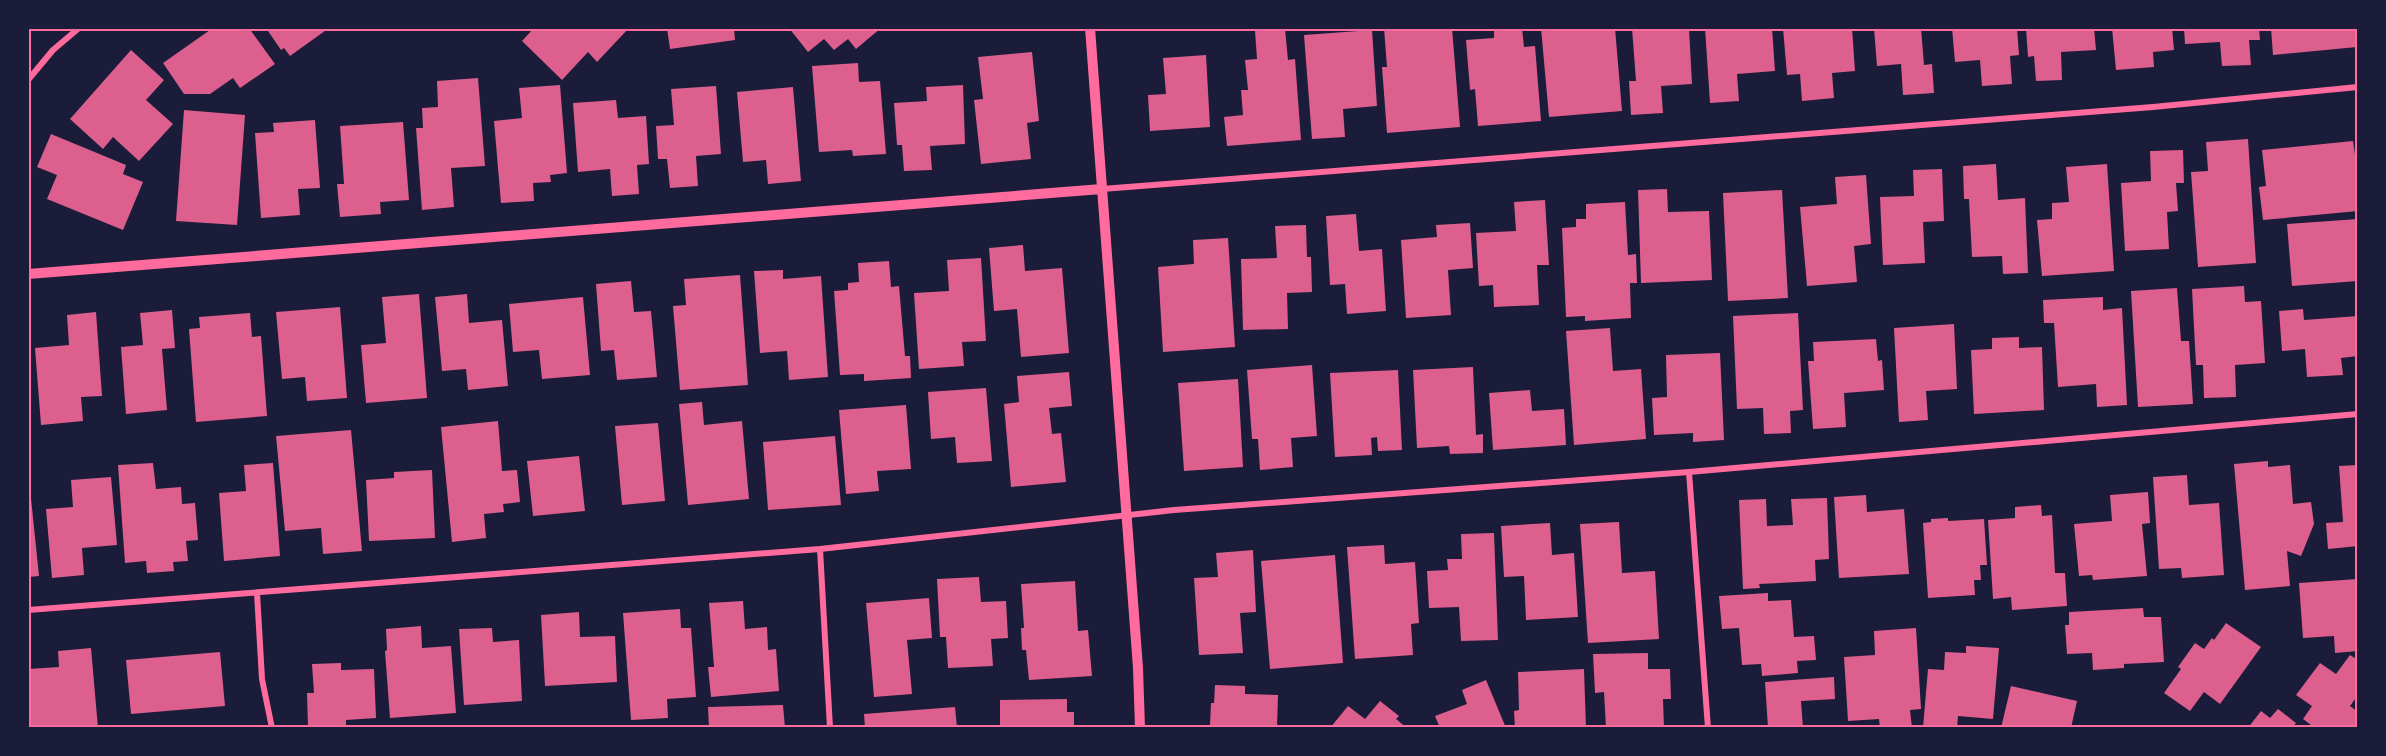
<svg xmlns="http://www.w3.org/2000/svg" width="2386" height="756" font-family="Commissioner,sans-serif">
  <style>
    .building { fill: #dd5f8e }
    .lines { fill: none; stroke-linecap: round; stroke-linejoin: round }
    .minor { stroke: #ff6b9d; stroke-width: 6 }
    .tertiary { stroke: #ff6b9d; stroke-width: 10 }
    .neatline { fill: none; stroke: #ff6b9d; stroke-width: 2 }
  </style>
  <rect width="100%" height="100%" fill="#1b1b3a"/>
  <path class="building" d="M209,28h40l26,36 -35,24 -7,-10 -23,16h-26l-21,-31 47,-33z
    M266,28h63l-39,28 -6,-8 -3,2z
    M534,28h95l-32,34 -9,-10 -26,28 -40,-39z
    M667,28h67l1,12 -65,9z
    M789,28h92l-25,21 -8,-10 -14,11 -10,-11 -16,13z
    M1384,28h68l8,99 -73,6 -5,-66h5z
    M1494,28h28l2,19 11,-1 6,75 -63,5 -3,-37 -5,1 -4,-50 28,-2z
    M1541,28h74l7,83 -73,6z
    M1632,28h57l3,56 -31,2 2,27 -32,2 -2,-34h7z
    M1705,28h67l3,43 -38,3 2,27 -29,2z
    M1783,28h69l3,43 -23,2 2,25 -32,3 -2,-27 -13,1z
    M1874,28h47l3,37 8,-1 2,29 -31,2 -2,-31 -24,2z
    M1952,28h65l2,27 -9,1 2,28 -30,2 -2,-26 -25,2z
    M2026,28h68l2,22 -35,2 1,28 -26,1 -2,-25 -6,1z
    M2112,28h60l2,22 -21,2 1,15 -38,3z
    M2184,28h75l1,12h-11l2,25 -29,1 -2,-24 -35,2z
    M2271,28h87l-1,19 -84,8z
    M1285,29l3,31 7,-1 6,81 -74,6 -3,-29 19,-2 -2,-25h7l-3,-30 12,-1 -2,-28z
    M1372,30l5,76 -34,3 2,28 -33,2 -8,-104z
    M131,50l33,30 -18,20 27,24 -34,37 -26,-24 -10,12 -33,-30z
    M1032,52l7,69 -12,2 4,36 -50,5 -7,-64 9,-1 -5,-42z
    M1206,55l4,72 -60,4 -2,-36 18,-1 -3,-36z
    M858,63l1,19 21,-1 6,73 -33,2 -1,-6 -33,2 -7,-86z
    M478,78l7,88 -34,2 3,39 -32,3 -6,-82h7l-1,-20 16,-1 -1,-26z
    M560,85l7,88 -17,2 1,7 -18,1 1,18 -33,2 -7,-82 28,-3 -3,-30z
    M963,85l2,59 -35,2 2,24 -28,1 -2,-26h-5l-3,-42 33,-2 -1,-14z
    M716,86l5,68 -25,2 2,30 -28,2 -3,-29h-9l-2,-33 18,-1 -3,-36z
    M793,87l8,94 -33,3 -2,-24 -23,2 -6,-70z
    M616,100l2,18 28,-2 3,48 -12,1 2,29 -27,2 -2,-27 -32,3 -5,-69z
    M184,110l61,5 -8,110 -61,-4z
    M315,120l5,68 -22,1 2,26 -39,3 -6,-85 19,-1 -1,-9z
    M403,122l6,78 -29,2 1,12 -41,3 -3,-33h7l-4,-58z
    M51,134l75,31 -3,9 20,8 -20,48 -76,-31 10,-24 -20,-8z
    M2248,139l8,124 -58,4 -7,-95 17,-1 -2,-29z
    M2353,141l5,34v36l-95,9 -4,-33 7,-1 -4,-36z
    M2183,150l1,33h-8l2,28 -11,1 2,37 -44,2 -4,-68 30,-2 -1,-30z
    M1996,164l2,36 27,-2 3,75 -25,1 -1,-18 -30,1 -3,-58h-5l-1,-33z
    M2107,164l7,107 -72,5 -5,-56 15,-1v-16l17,-1 -3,-35z
    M1942,169l2,52 -21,1 2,41 -42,2 -3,-68 34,-1 -1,-26z
    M1866,175l5,69 -17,2 3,36 -50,4 -7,-79 37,-3 -2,-27z
    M1667,189l1,23 41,-1 3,69 -71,3 -3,-93z
    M1782,190l6,108 -60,3 -5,-108z
    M1545,200l4,65h-12l2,40 -45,2 -1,-22 -14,1 -3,-53 40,-2 -2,-29z
    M1625,202l3,53 8,-1 1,29h-7l1,35 -46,3v-5l-19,1 -4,-89 14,-1v-8h10v-15z
    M1356,214l3,37 23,-2 4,62 -39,3 -2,-30 -15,1 -4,-69z
    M2358,219v62l-66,5 -5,-62z
    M1470,223l3,45 -25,2 3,45 -45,3 -5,-78 36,-3 -1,-12z
    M1306,225l1,32h4l1,35 -25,1 1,36 -45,1 -2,-71 36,-1 -2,-32z
    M1228,238l7,109 -72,5 -5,-85 36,-3 -1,-24z
    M1023,245l2,26 37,-3 7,85 -48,4 -4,-48 -23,2 -5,-63z
    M981,258l5,83 -24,1 2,24 -45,3 -5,-76 35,-2 -2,-31z
    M889,261l2,26 8,-1 6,70h5l1,22 -47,3v-7l-24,1 -6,-84 14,-1v-7l11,-1 -1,-19z
    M783,270v9l38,-3 7,101 -39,3 -2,-29 -27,2 -6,-82z
    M740,275l8,110 -68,5 -7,-84 13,-1 -2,-26z
    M631,281l3,31 17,-1 6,66 -40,3 -3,-30 -13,1 -5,-67z
    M2244,286l1,16 16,-1 4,62 -30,2 1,32 -32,1 -1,-33h-7l-4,-76z
    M2177,288l4,53h8l4,63 -55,3 -7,-116z
    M419,294l8,104 -61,5 -5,-58 25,-2 -4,-46z
    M467,294l2,29 33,-3 6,66 -40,4 -2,-21 -24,2 -7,-74z
    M583,297l7,78 -48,4 -3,-29 -26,2 -4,-48z
    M2103,297v13l19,-2 5,97 -30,2 -1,-23 -38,3 -4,-64h-10l-1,-23z
    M340,307l7,91 -40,3 -2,-24 -23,2 -6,-67z
    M2303,309l1,11 54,-4v40l-17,2 2,17 -36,2 -2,-28 -23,2 -3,-40z
    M172,310l3,38 -13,1 5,61 -41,4 -5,-67 22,-2 -3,-32z
    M96,312l6,84 -21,1 2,24 -42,4 -6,-77 34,-3 -2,-30z
    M250,313l2,24 9,-1 6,80 -71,6 -7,-93 11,-1 -1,-11z
    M1798,313l5,97 -13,1 1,22 -27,1 -1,-26 -26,1 -4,-93z
    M1954,324l3,65 -31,2 2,29 -29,2 -5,-94z
    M1610,328l3,43 28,-2 5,70 -72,6 -8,-114z
    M2019,337v11l23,-1 2,63 -70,4 -3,-64 21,-1v-11z
    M1876,339l2,22 4,-1 2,30 -40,3 2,34 -33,2 -5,-68h6l-1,-19z
    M1720,353l4,87 -31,2v-9l-39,2 -2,-37 15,-1 -1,-42z
    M1312,365l5,71 -26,2 2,29 -33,3 -2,-31h-6l-5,-69z
    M1473,367l3,68 7,-1v19l-33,1 -1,-8 -32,2 -4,-78z
    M1398,370l4,80 -24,1 -1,-14 -6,1 1,17 -37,2 -5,-84z
    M1069,372l3,34 -23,2 3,26 9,-1 5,49 -55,5 -7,-83 15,-2 -2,-26z
    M1238,379l5,88 -59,4 -6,-88z
    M986,388l6,73 -35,2 -2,-26 -24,2 -3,-47z
    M1530,390l2,21 32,-2 2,36 -73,5 -4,-57z
    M702,402l2,23 38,-4 7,78 -61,6 -9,-101z
    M906,405l5,64 -34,2 2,20 -33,3 -7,-84z
    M498,421l4,50 15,-1 3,32 -17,2 1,8 -20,2 2,24 -34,4 -11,-115z
    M658,423l7,78 -43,4 -7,-79z
    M351,430l11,121 -39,3 -2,-26 -36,3 -9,-95z
    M835,436l6,69 -73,5 -5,-68z
    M579,456l6,55 -52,5 -6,-55z
    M2268,461v6l22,-2 3,39 18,-2 3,22 -13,32 -14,-5 3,35 -45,4 -11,-126z
    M153,463l3,26 25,-2 1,17 13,-1 3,37 -12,1 2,20 -15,1 1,9 -27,2 -1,-12 -21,2 -7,-98z
    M273,463l7,93 -56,5 -5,-68 27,-2 -2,-26z
    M2358,465v81l-30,3 -2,-26 17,-1 -4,-56z
    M28,469l11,107 -11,1z
    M432,470l3,68 -66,3 -3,-61 28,-2v-6z
    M2187,475l2,30 30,-2 5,72 -42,3 -1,-10 -22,1 -6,-92z
    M111,477l6,68 -35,3 2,27 -32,3 -6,-69 27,-2 -2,-27z
    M2148,492l2,31 -8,1 5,52 -54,4 -1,-5 -13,1 -5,-52 38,-3 -2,-26z
    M1866,495l1,17 37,-3 5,65 -70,4 -5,-81z
    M1827,498l2,61 -14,1 1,21 -57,3 1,4 -17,1 -4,-89 27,-1 1,27 26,-1 -2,-26z
    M2041,505l1,11 10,-1 3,58h10l2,33 -55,4 -1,-13 -18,2 -5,-79 27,-2v-11z
    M1948,518v3l36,-2 3,46h-7l1,15h-7l1,15 -47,3 -5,-75 8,-1v-3z
    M1619,522l3,51 33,-2 4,68 -71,4 -8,-119z
    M1550,523l2,32 22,-2 4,64 -52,3 -2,-44 -20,1 -3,-51z
    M1494,533l4,107 -37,1 -2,-34 -30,1 -2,-37 21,-1 -1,-11h15l-1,-25z
    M1384,545l1,19 30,-2 4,61 -8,1 2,31 -58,4 -8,-112z
    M1253,550l3,62 -16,1 3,40 -44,2 -5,-77 24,-1 -2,-24z
    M1335,555l8,108 -73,6 -9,-108z
    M979,577l2,25 25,-1 2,37 -17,1 2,27 -45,2 -2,-31h-6l-3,-58z
    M2358,579v72l-23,2 -1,-17 -31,2 -4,-55z
    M1075,581l3,50 10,-1 4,46 -63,4 -3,-30h-4l-1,-22h3l-3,-44z
    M1768,593v8l23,-1 3,37 20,-1 2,24 -19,1 1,12 -36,3 -1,-12 -19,1 -3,-37 -17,1 -3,-33z
    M929,598l3,40 -25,2 5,54 -38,3 -8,-94z
    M743,601l2,28 22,-2 1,23 8,-1 3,42 -68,6 -3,-30h6l-5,-64z
    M2143,608l1,9h17l3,45 -40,2v4l-31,2 -1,-17 -25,1 -2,-29h4v-13z
    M680,609l1,19h10l5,69 -29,2 1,19 -37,2 -8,-107z
    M579,612l1,25 35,-1 2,46 -72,4 -4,-71z
    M2226,623l35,24 -41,57 -16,-12 -14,19 -26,-18 17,-24 -3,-2 17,-24 9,6 8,-11 2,2z
    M421,626l1,22 29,-2 5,67 -66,5 -5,-67 2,-1 -1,-21z
    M492,628l1,14 26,-2 3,61 -58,4 -5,-76z
    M1916,628l5,81 -11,1 2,18h-32l-1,-9 -31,2 -4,-64 31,-2 -1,-24z
    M1966,646l33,2 -6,71 -35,-3 -1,12h-34l5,-59 16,1 1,-18 21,1z
    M91,648l7,80h-70v-59l31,-2 -1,-16z
    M220,652l5,54 -94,8 -5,-54z
    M1648,653v16h22l1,30h-8l1,29h-58l-2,-36 -9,1 -2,-39z
    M2350,655l8,5v35l-8,11 8,6v16h-43l-12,-9 9,-13 -16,-11 24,-32 16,11z
    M341,663v7l33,-1 2,49 -30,2v8h-38l-1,-35h7l-2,-29z
    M1584,669l2,59h-71l-1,-17 5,-1 -1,-38z
    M1834,677l1,22 -34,2 2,27h-35l-3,-46z
    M1486,680l20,48h-66l-5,-12 32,-12 -5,-14z
    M1215,685l30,1v8l33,1 -1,33h-88v-3h21l1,-22h3z
    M2011,686l66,15 -6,27h-70z
    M1067,699v13h7v16h-74v-28z
    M1380,701l19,15 -3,3 11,9h-77l18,-22 17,13z
    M783,705l2,23h-76l-1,-21z
    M955,707l2,21h-92l-1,-14z
    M2278,709l18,14 -4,5h-44l13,-17 9,7z"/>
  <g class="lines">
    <path class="minor" d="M28,80l25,-30 26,-22
      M1102,189l1051,-82 205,-20
      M1689,472l19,256
      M820,549l10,179
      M257,593l5,86 10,49
      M28,610l792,-61 354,-39 515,-38 669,-58"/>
    <path class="tertiary" d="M1090,28l48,640 2,60
      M28,274l1074,-85"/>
  </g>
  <rect width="2386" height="756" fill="none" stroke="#1b1b3a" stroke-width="60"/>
  <rect x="30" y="30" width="2326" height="696" class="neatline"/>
</svg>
